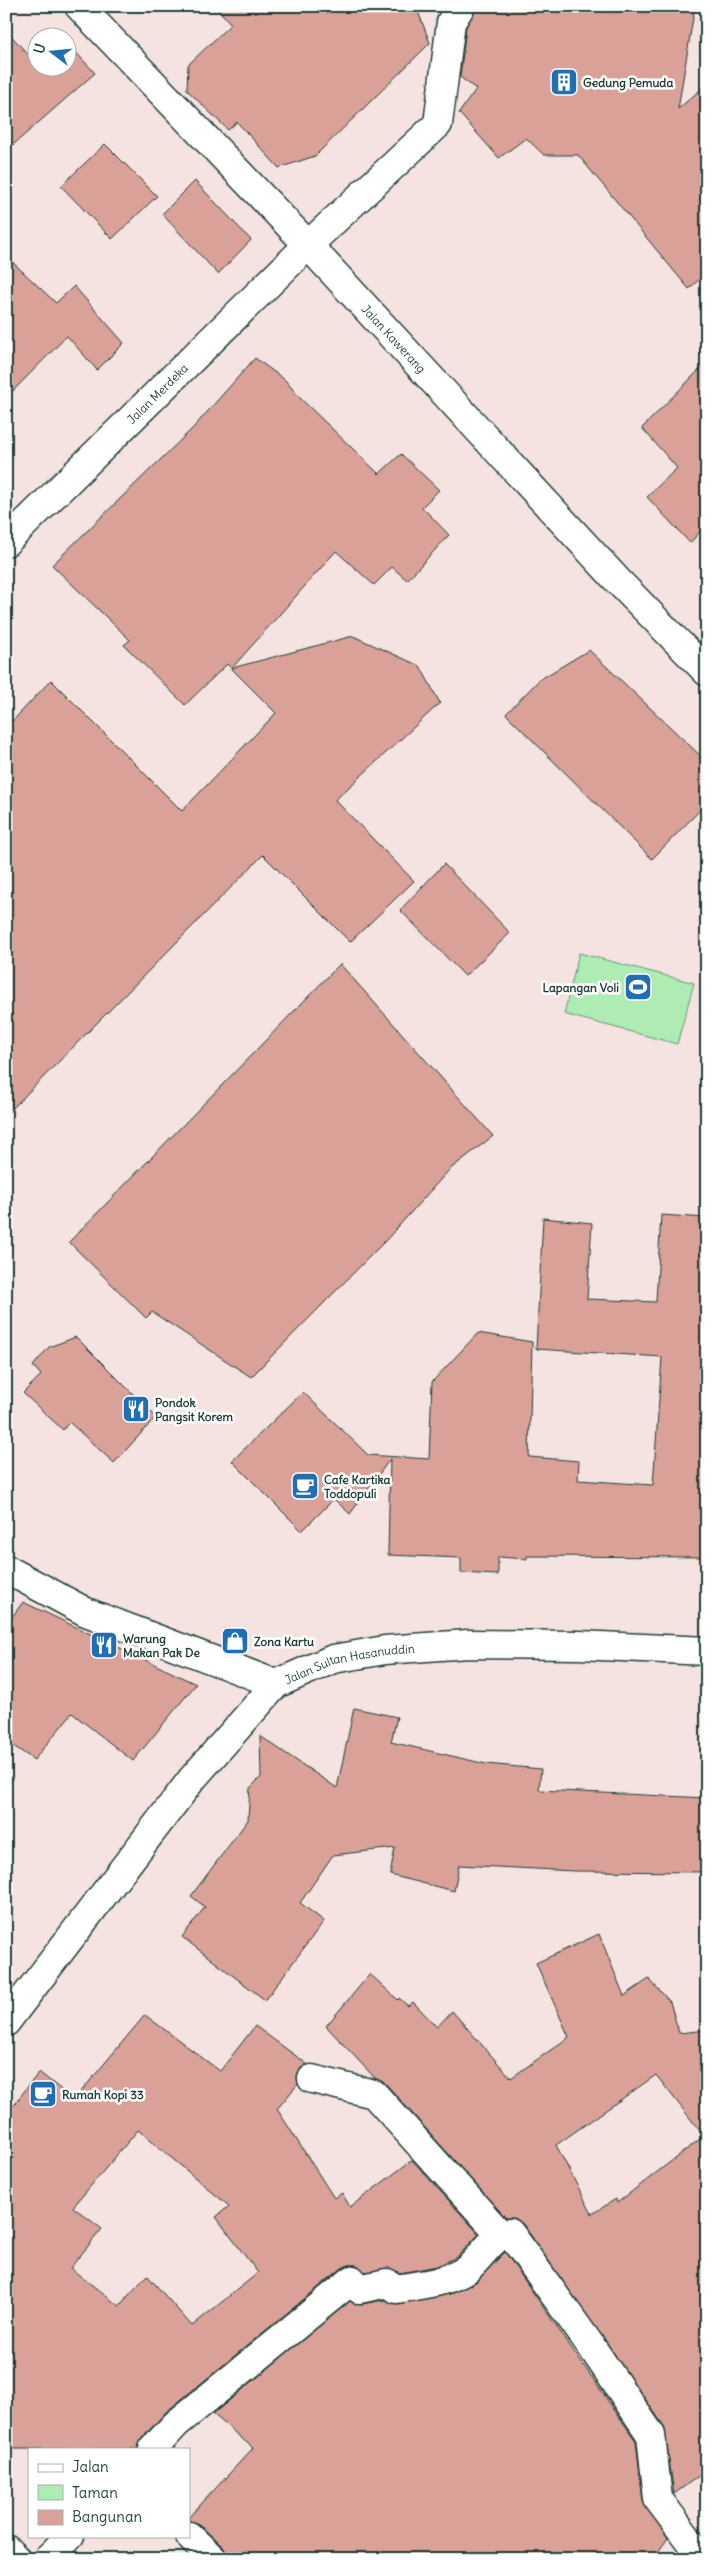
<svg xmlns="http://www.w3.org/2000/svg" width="713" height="2565" font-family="Delius,sans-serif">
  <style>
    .green { fill: #aeecb3; stroke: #669474 }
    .building { fill: #daa198; stroke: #1f3d34; fill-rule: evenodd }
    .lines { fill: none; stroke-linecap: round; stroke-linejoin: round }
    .minor-casing { stroke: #1f3d34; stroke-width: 31 }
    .major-casing { stroke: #1f3d34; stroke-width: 31 }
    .minor { stroke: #fff; stroke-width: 28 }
    .major { stroke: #fff; stroke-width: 28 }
    .labels { text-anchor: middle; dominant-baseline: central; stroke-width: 5; stroke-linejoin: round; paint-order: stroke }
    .poi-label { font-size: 12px; font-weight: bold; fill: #1f3d34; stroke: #fff; text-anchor: start }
    .street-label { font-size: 12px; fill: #1f3d34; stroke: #fff }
  </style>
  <rect width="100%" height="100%" fill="#f4e3e0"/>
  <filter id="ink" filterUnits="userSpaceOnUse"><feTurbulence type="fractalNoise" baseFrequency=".02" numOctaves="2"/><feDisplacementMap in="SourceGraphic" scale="10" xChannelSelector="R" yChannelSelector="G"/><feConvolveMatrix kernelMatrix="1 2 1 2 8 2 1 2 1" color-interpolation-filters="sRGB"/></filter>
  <g filter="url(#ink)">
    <path class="green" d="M579,953l115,30 -17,61 -113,-30z"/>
    <path class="building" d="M215,6h201l14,37 -115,113 -36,12 -42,-46 -9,8 -41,-40 1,-25 43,-41z
      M477,6h218l-17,103 29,-25v188l-18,17 -111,-134h-34l-18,-17 -27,20 -40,-45 17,-24 -16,-12 6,-50z
      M6,30l37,41 4,-3h21v-20l2,-2 25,27 -89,78z
      M105,144l52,52 -45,43 -51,-53z
      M195,181l56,59 -33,34 -56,-60z
      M6,256l50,47 18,-17 50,57 -27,27 -30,-34 -61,62z
      M255,358l30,22 15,18 79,76 22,-20 38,36 -17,17 27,28 -42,45 -15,-13 -18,18 -38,-34 -104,117 121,-32 67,30 20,37 -105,97 79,81 -64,61 -87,-87 -257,260v-387l45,-48 131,131 94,-98 -49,-49 -42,41 -61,-60 6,-5 -78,-75 141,-137z
      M707,362v162l-17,19 -43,-46 30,-29 -35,-40z
      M589,650l118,112v41l-55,56 -146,-145 33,-34z
      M444,864l66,69 -45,43 -65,-66z
      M340,964l153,172 -44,34 -62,69 -136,138 -99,-65 -6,6 -77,-76z
      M661,1215l46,3v339l-180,-1v3l-29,-2v18l-37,-2v-15l-73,-3 2,-96 -40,55 -16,-15 -32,32 -70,-70 71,-69 65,63 61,4 3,-77 46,-49 54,9 -3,115 50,4 -1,19 75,5 9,-128 -126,-8 7,-131 49,5 -5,76 69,3z
      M76,1337l80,80 -42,46 -45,-41 -6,8 -40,-37 18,-18 -8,-9 16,-19z
      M23,1602l173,82 -63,77 -61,-48 -38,47 -28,-19v-116z
      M354,1708l43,9 -6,25 95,22 55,5 -2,21 168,8v74l-133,-1 -115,-6 -5,26 -64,-16 5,-27 -62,7 -33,48 24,18 -59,79 -83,-63 23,-30 -14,-11 57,-76 2,-32 11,-11 -1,-41 77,52z
      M599,1934l25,62 25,-17 21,23 9,31 28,-3v440l-33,24 -10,-68 -141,-202 -8,-6h-9l-120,-134 -11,-6 -49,-52 44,-52 28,26 1,-2 9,8 5,-4 24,25 15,-16 59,67 58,-41 -33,-74zM656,2075l48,61 -87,67 -1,-4 -24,15 -36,-69z
      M145,2015l75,56 35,-45 52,38 -6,4 -4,7 1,9 -21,25 57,89 8,-5 8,14 62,-47 67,74 -22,23 -20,9 -37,7 -10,-5 -25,4 -8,-7h-8l-7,3 -176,144 -24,26 -4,11h-132v-334l33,-43 35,28zM138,2130l91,76 -13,11 42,56 -66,53 -45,-51 -28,31 -49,-38 32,-39 -29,-22z
      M505,2252l131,189 7,60 25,37 -15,21h-425l-4,-11 -24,-23 -11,-4v-4l64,-69 -40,-34 137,-113 12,3 22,-4 15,4 55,-11 22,-11z"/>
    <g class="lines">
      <g class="minor-casing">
        <g id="minor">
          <path id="s1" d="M79,6l229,239 309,335 90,92"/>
          <path id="s2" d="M6,542l302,-297 130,-121 13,-102 10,-16"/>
          <path d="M6,1569l80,43 190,72"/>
          <path d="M312,2079l62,15 127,141"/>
          <path d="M153,2449l23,-25 176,-144 7,9 28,-6 9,6c22,-4 50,-6 70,-19 13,-9 28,-37 44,-37l81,113 60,89 7,64 45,60"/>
          <path d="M189,2536l24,23"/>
          <path d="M6,2549l10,10"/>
          <path d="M47,2559l23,-23"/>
        </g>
      </g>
      <g class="major-casing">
        <g id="major">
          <path id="s3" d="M6,2022l186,-243 84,-95 57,-25 52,-9 83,-6 111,1 128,6"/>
        </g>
      </g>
      <use href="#minor" class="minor"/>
      <use href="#major" class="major"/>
    </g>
  </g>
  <defs>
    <g id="building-square" transform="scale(1.4375)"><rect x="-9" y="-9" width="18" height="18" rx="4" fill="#1f6fb2" stroke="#fff"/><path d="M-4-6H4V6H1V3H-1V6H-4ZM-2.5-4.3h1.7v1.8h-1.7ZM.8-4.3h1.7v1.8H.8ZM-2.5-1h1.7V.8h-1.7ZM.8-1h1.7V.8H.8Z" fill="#fff"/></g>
    <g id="stadium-square" transform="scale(1.4375)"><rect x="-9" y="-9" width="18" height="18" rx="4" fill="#1f6fb2" stroke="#fff"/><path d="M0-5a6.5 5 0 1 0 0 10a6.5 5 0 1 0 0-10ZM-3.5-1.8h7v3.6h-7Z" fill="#fff"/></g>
    <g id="restaurant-square" transform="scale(1.4375)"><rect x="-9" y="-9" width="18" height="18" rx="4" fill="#1f6fb2" stroke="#fff"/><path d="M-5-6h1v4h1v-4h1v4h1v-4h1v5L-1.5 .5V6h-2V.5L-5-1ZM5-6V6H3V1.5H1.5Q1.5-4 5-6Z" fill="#fff"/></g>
    <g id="cafe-square" transform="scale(1.4375)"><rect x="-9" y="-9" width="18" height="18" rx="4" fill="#1f6fb2" stroke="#fff"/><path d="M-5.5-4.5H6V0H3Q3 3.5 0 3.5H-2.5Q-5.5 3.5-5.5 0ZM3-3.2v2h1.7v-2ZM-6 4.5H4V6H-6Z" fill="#fff"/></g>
    <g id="shop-square" transform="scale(1.4375)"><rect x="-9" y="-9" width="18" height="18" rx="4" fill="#1f6fb2" stroke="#fff"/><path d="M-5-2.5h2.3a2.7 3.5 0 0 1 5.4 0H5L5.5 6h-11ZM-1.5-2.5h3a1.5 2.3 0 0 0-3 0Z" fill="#fff"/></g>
  </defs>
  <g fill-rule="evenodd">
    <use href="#building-square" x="564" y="82"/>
    <use href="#stadium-square" x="638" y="987"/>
    <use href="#restaurant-square" x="136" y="1409"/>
    <use href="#cafe-square" x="305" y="1486"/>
    <use href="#shop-square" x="235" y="1641"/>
    <use href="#restaurant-square" x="104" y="1645"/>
    <use href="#cafe-square" x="43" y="2094"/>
  </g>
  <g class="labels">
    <g class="poi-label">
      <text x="583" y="82">Gedung Pemuda</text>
      <text x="619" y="987" text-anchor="end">Lapangan Voli</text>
      <text x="155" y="1402">Pondok<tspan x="155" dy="14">Pangsit Korem</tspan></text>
      <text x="324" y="1479">Cafe Kartika<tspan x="324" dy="14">Toddopuli</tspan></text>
      <text x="123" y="1638">Warung<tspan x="123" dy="14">Makan Pak De</tspan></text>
      <text x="254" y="1641">Zona Kartu</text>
      <text x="62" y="2094">Rumah Kopi 33</text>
    </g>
    <g class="street-label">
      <text stroke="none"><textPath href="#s1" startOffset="458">Jalan Kawerang</textPath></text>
      <text stroke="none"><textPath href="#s2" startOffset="212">Jalan Merdeka</textPath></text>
      <text stroke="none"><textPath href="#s3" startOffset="510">Jalan Sultan Hasanuddin</textPath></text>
    </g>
  </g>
  <rect width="713" height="2565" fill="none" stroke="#fff" stroke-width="25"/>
  <rect x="12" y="12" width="688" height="2540" fill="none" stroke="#1f3d34" stroke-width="2" filter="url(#ink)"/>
  <rect x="28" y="2448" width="162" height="90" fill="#ffffff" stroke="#a5b1ae"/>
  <rect x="38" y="2464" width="25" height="8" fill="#ffffff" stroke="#a5b1ae"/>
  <text x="72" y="2472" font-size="15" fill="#1f3d34">Jalan</text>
  <rect x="38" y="2485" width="25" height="15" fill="#aeecb3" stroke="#a5b1ae"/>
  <text x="72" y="2498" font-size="15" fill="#1f3d34">Taman</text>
  <rect x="38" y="2510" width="25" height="15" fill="#daa198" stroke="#a5b1ae"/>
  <text x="72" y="2522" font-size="15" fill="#1f3d34">Bangunan</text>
  <g transform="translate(52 52) rotate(286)"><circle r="24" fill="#ffffff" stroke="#a5b1ae"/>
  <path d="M0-4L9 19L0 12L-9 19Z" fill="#1f6fb2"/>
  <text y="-8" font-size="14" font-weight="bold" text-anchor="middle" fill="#1f3d34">U</text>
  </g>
</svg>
